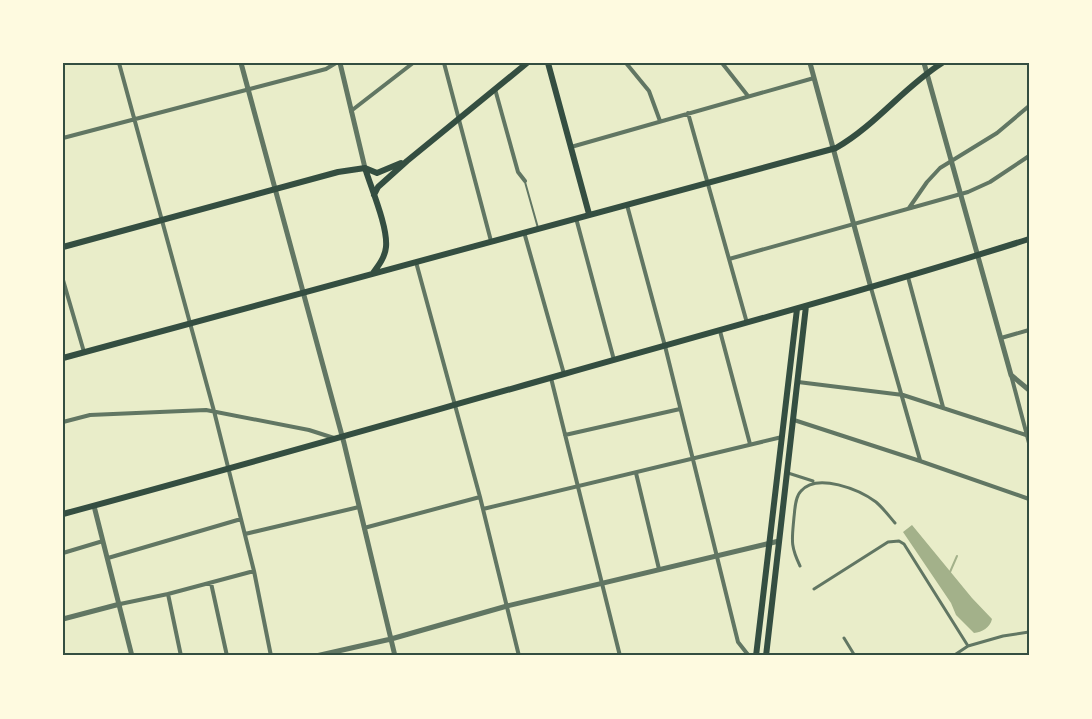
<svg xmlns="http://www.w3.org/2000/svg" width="1092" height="719" font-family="Overpass,sans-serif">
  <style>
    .water { fill: #a3b18a }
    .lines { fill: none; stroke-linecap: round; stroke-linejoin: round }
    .stream { stroke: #a3b18a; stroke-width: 2 }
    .service { stroke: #617663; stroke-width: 2 }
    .pedestrian { stroke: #617663; stroke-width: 3 }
    .minor { stroke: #617663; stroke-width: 4 }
    .tertiary { stroke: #617663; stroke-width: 5 }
    .secondary { stroke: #344e41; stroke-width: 6 }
    .neatline { fill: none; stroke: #344e41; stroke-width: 2 }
  </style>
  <rect width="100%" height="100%" fill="#e9edc9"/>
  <path class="water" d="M912,525l60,73 20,21c-2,9 -10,13 -18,14l-18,-18 -5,-12 -48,-71z"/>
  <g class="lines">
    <path class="stream" d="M950,572l7,-16"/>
    <path class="service" d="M525,182l13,46"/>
    <path class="pedestrian" d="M788,473l25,8
      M800,566c-10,-21 -8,-26 -6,-49 1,-8 1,-20 7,-26 16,-19 59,-1 75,11 7,6 13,14 19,21
      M814,589l74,-47 11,-1 5,3 64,102 -15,10
      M844,638l11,18
      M968,646l35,-10 26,-4"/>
    <path class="minor" d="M119,63l95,348 40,160 17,85
      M444,63l47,178
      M626,63l23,28 11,30
      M722,63l26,33
      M495,89l23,83 7,9
      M351,111l62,-48
      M688,113l59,210
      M63,138l263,-69 10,-6
      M571,147l243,-69
      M627,205l38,141 73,296 11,14
      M909,208l18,-26 13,-14 57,-35 32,-27
      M576,218l38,142
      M524,232l40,142
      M729,259l239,-67 22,-10 39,-26
      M416,262l64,235 39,159
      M908,277l35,130
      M63,280l21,72
      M871,288l49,172
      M720,331l30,113
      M1001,338l28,-8
      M1011,375l18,68
      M551,378l69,278
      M798,382l105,13 126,41
      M794,420l126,41 109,38
      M63,422l27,-7 116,-5 103,20 25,8
      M565,435l115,-26
      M636,473l23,96
      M483,509l299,-72
      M364,528l116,-31
      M245,534l114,-27
      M63,553l40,-12
      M108,558l133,-39
      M211,583l16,73
      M168,594l86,-23
      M120,604l48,-10 13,62"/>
    <path class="tertiary" d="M241,63l103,380 51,213
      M340,63l25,105
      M810,63l61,225
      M924,63l87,312 18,15
      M94,506l38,150
      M63,619l57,-15
      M316,656l75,-17 116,-33 272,-65"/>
    <path class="secondary" d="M548,63l41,151
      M365,168c6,20 23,59 21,79 -1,10 -7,18 -13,26
      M365,168l12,5 24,-10
      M374,195l4,-8 29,-26 120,-98
      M63,247l275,-75 27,-4
      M63,358l773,-210c40,-23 68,-61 106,-85
      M63,514c167,-45 334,-93 501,-140 155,-44 311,-86 465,-135
      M756,656l41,-347
      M766,656l40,-350"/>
  </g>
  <rect width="1092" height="719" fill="none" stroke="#fefae0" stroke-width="129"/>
  <rect x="64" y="64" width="964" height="590" class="neatline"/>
</svg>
